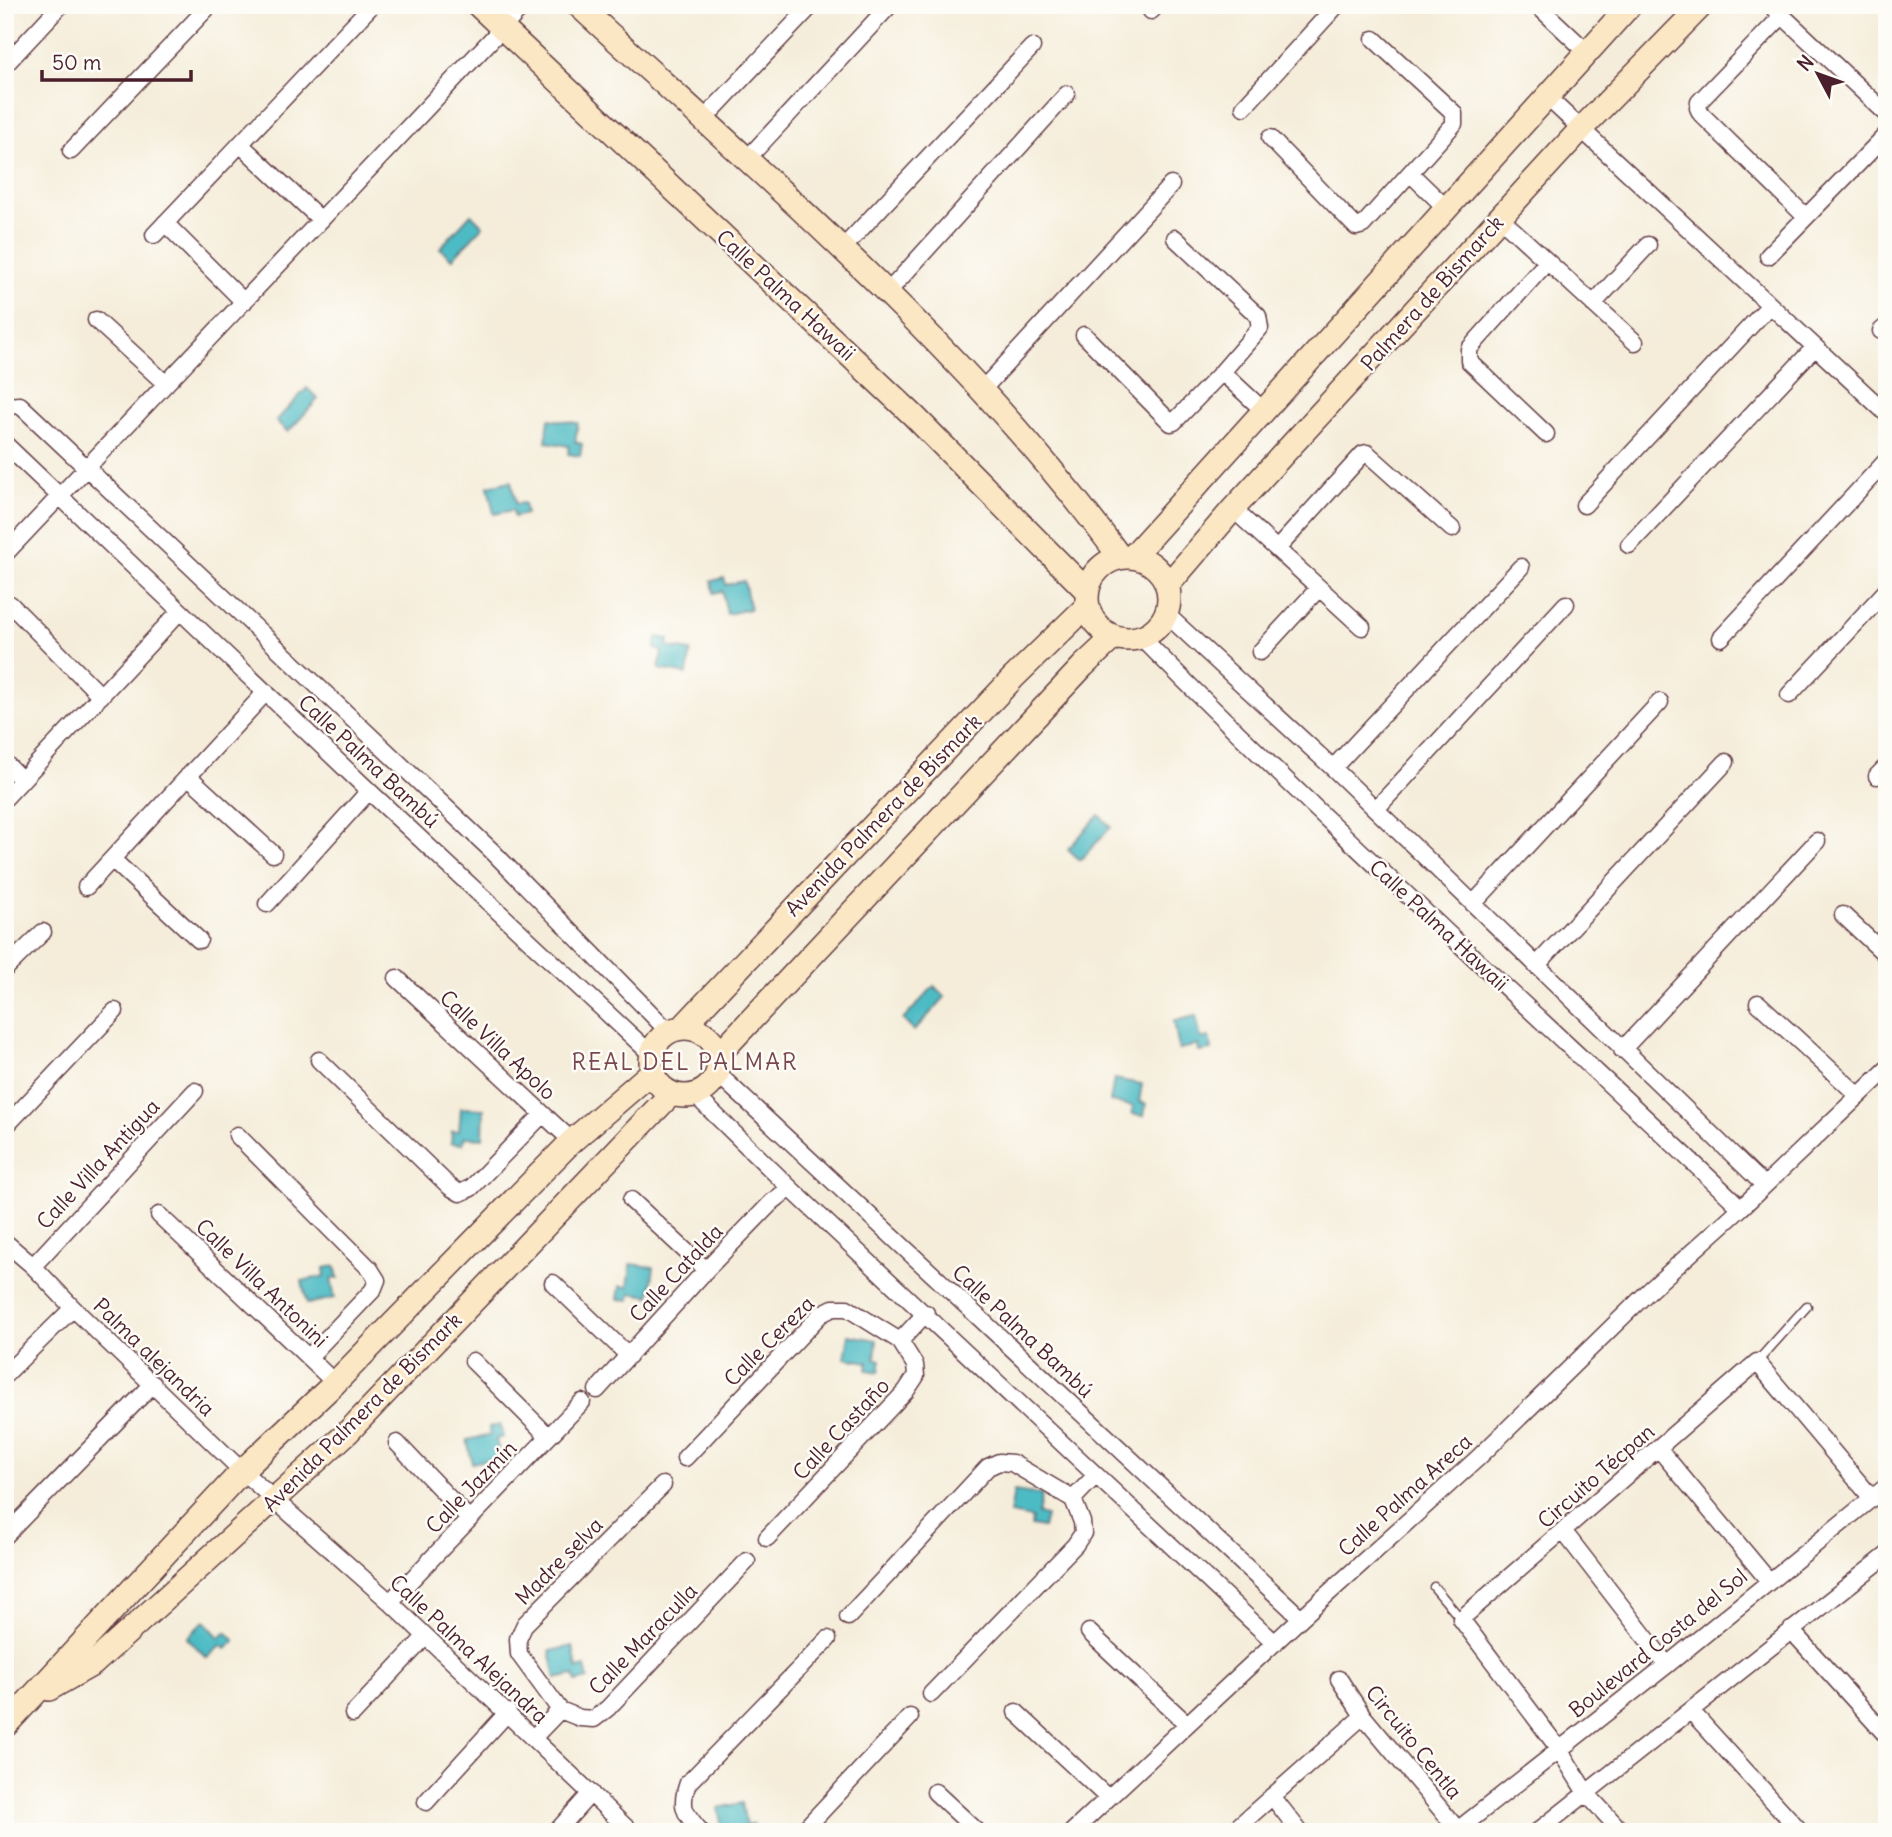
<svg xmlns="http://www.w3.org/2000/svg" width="1892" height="1837" font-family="Delius,sans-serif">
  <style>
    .water { fill: #4dbbc4; stroke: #4c6d78; stroke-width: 2 }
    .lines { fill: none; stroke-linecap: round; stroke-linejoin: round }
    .lane-casing { stroke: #643e45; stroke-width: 11 }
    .street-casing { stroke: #643e45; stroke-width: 19 }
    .secondary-casing { stroke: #643e45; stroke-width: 26 }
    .lane { stroke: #fff; stroke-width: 8 }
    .street { stroke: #fff; stroke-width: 16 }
    .secondary { stroke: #fbe7c3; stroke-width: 23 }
    .labels { text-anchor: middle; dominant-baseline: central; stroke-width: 5; stroke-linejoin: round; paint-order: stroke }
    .street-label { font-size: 21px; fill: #4a1f2b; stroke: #fdfcf7 }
    .neighbourhood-label { font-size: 23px; letter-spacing: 2px; fill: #79484e; stroke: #fdfcf7 }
  </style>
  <rect width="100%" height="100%" fill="#fdfcf7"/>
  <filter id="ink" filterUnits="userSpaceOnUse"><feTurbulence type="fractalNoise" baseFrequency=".0143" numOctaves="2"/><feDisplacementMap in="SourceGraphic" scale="14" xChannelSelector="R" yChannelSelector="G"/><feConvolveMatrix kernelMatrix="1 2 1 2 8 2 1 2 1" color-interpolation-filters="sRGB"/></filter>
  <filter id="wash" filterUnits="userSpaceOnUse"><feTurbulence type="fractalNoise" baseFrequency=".00686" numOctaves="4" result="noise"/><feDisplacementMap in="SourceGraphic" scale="28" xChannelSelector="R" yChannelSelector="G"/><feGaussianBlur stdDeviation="1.57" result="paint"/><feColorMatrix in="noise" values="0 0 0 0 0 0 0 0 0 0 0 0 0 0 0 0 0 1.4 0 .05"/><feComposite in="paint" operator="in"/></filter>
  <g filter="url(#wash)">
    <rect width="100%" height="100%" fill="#f5edda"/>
    <path class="water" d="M471,214l12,12 -31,33 -12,-11z
      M307,388l11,11 -30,33 -12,-11z
      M549,419l29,4 -3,19 7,2 -2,12 -12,-2 1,-8 -23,-4z
      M511,481l5,23 8,-1 2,11 -12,3 -1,-7 -19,4 -6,-28z
      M724,578l2,7 18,-4 6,28 -23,5 -5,-23 -8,2 -2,-12z
      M657,637l12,2 -1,8 23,4 -4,23 -28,-5 3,-18 -7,-2z
      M1099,815l12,12 -31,33 -12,-11z
      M934,986l11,11 -31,34 -11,-11z
      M1196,1016l5,23 8,-1 3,12 -13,2 -1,-7 -19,4 -5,-28z
      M1114,1079l28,5 -3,18 7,2 -2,12 -12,-2 1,-8 -23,-4z
      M461,1108l23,1 -1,29 -19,-1 -1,7 -12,-1 1,-12h7z
      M631,1264l23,3 -4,29 -19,-3 -1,7 -12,-1 2,-13 8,1z
      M335,1266l3,12 -7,1 4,19 -28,6 -5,-23 23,-5 -1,-8z
      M849,1335l28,5 -2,18 6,2 -2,12 -12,-2 1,-8 -23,-4z
      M500,1425l3,12 -7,2 4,18 -28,6 -5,-23 23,-5 -1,-8z
      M1014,1491l28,4 -4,19 8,2 -3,12 -12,-2 1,-8 -22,-4z
      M204,1621l16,17 6,-6 9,9 -9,8 -5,-4 -14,13 -20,-20z
      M573,1646l4,23 8,-2 3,12 -12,3 -2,-7 -18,4 -6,-28z
      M742,1803l4,23 8,-2 1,8h-32l-5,-24z"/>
  </g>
  <g filter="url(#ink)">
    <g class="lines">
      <g class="lane-casing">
        <path id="lane" d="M1757,1362l50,-56
          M1434,1587l27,32"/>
      </g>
      <g class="street-casing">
        <path id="street" d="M1537,5l50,47
          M1771,5l116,109
          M1151,11l6,-6
          M1782,16l-83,86 -1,6 3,6 105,103
          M5,65l56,-60
          M1547,97l340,317
          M1244,107l93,-102
          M703,120l109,-115
          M1270,138l86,89 7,-2 91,-101v-11l-80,-74
          M240,144l81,76
          M71,151l139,-146
          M746,160l144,-155
          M1410,173l36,35
          M1500,218l135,124
          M165,223l79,79
          M154,235l218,-230
          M841,250l191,-203
          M1768,256l119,-122
          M887,293l180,-199
          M1593,304l55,-59
          M96,320l70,64
          M1881,331l6,-5
          M1084,335l87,88 3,-1 48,-50 38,-44 -2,-12 -83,-78
          M1222,372l42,39
          M982,390l189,-205
          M5,406l15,-1 471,445 178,182
          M1546,434l-77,-73v-12l78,-87
          M5,444l364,347 283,264
          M1584,505l186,-200
          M1233,509l129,118
          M1629,545l186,-198
          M1277,549l86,-95 4,-1 85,76
          M5,554l519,-549
          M10,604l91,92
          M1166,614l167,154 431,417
          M1141,637c194,196 400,381 600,571
          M1721,638l166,-178
          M1260,652l59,-64
          M1789,695l98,-105
          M5,763l17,17
          M1333,768l188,-201
          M188,776l85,78
          M1877,776l10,-10
          M5,798l175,-187
          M1376,809l190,-205
          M112,859l87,81
          M86,887l180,-195
          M267,904l102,-113
          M1473,904l187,-202
          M1843,915l44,41
          M1536,966l190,-204
          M5,969l38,-37
          M397,978l175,163
          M1758,1003l100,92
          M1622,1050l195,-209
          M319,1060l131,127 10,6 11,-5 71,-73
          M718,1074l583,544
          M695,1095l95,93 485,455
          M5,1127l110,-116
          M237,1135l133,134 7,11 -4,10 -64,67
          M631,1200l75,70
          M159,1215l176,168
          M5,1242l28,24 40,42 169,163 148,131 241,230
          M33,1266l162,-175
          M553,1283l76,73
          M900,1341l26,-28
          M473,1361l75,75
          M5,1375l68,-67
          M597,1390l109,-120 66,-68 18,-14
          M397,1443l72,76
          M1659,1449l110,132
          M685,1458l136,-144 12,-6h14l53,33 15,24 1,11 -10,15 -139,147
          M1073,1499l23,-24
          M1564,1532l103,133
          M5,1536l148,-152
          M390,1602l192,-200
          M848,1617l140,-150 11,-5 13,1 61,36 9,23 1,11 -8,12 -144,149
          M1791,1630l96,106
          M1089,1632l98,92
          M1339,1679l24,37 95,114
          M560,1710l-41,-56 -1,-15 7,-15 138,-139
          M560,1710l20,8 14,1 14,-11 139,-147
          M1691,1711l110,121
          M1016,1712l92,86
          M353,1714l72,-77
          M533,1738l27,-28
          M935,1792l43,40
          M1272,1796l28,36
          M426,1802l82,-90
          M556,1832l35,-39
          M701,1832c-16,-19 -22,-24 -13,-49l140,-144
          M802,1832l108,-115
          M1072,1832l229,-214 177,-160 172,-168 91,-82 146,-139
          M1232,1832l131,-116
          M1455,1832l212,-167 220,-179
          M1537,1832l350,-277
          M1622,1832l-36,-39 -27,-44 -98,-130 296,-257 114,135"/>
      </g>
      <g class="secondary-casing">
        <path id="secondary" d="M478,5l435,410 174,176
          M578,5c188,173 391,346 542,552
          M1132,557l498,-552
          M1087 598a41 41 0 1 1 82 0a41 41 0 1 1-82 0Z
          M1167,586l66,-77 348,-380 121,-124
          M682,1028l331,-350 74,-72
          M651 1062a34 34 0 1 1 68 0a34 34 0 1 1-68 0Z
          M719,1054l364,-388 31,-29
          M49,1689l44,-25 254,-231 324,-339
          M5,1726l237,-255 93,-88 237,-242 80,-69"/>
      </g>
      <use href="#lane" class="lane"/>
      <use href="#street" class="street"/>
      <use href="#secondary" class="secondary"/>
    </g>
  </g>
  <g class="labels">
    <g class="street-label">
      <text transform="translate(1432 293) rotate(-48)">Palmera de Bismarck</text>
      <text transform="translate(786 295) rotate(43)">Calle Palma Hawaii</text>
      <text transform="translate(369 761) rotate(43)">Calle Palma Bambú</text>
      <text transform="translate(883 815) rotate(-46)">Avenida Palmera de Bismark</text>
      <text transform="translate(1439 925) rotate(43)">Calle Palma Hawaii</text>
      <text transform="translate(498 1045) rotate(43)">Calle Villa Apolo</text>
      <text transform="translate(98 1164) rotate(-47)">Calle Villa Antigua</text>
      <text transform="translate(676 1273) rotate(-47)">Calle Catalda</text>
      <text transform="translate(262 1283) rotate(44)">Calle Villa Antonini</text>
      <text transform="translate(1023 1331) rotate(43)">Calle Palma Bambú</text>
      <text transform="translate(769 1341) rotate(-45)">Calle Cereza</text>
      <text transform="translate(154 1357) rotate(44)">Palma alejandria</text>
      <text transform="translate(362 1412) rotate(-45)">Avenida Palmera de Bismark</text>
      <text transform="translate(841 1429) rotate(-47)">Calle Castaño</text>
      <text transform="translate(1596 1476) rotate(-41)">Circuito Técpan</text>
      <text transform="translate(471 1487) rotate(-46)">Calle Jazmín</text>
      <text transform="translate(1405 1495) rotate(-42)">Calle Palma Areca</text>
      <text transform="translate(559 1561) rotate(-45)">Madre selva</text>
      <text transform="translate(643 1639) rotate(-46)">Calle Maraculla</text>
      <text transform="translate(1658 1643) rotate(-39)">Boulevard Costa del Sol</text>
      <text transform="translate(469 1649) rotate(43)">Calle Palma Alejandra</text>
      <text transform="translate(1414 1742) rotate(51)">Circuito Centla</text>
    </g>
    <g class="neighbourhood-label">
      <text x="685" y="1061">REAL DEL PALMAR</text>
    </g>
  </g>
  <rect width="1892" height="1837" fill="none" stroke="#fdfcf7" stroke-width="28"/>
  <g transform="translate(1818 74) rotate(311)" stroke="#fdfcf7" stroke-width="5" paint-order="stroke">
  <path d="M0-5L12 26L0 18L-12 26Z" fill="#4a1f2b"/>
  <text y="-10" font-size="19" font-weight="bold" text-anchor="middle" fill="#4a1f2b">N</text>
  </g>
  <path d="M42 70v10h149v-10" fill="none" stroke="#4a1f2b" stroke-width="3.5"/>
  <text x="52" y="70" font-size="21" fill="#4a1f2b" stroke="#fdfcf7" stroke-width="5" paint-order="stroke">50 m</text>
</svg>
